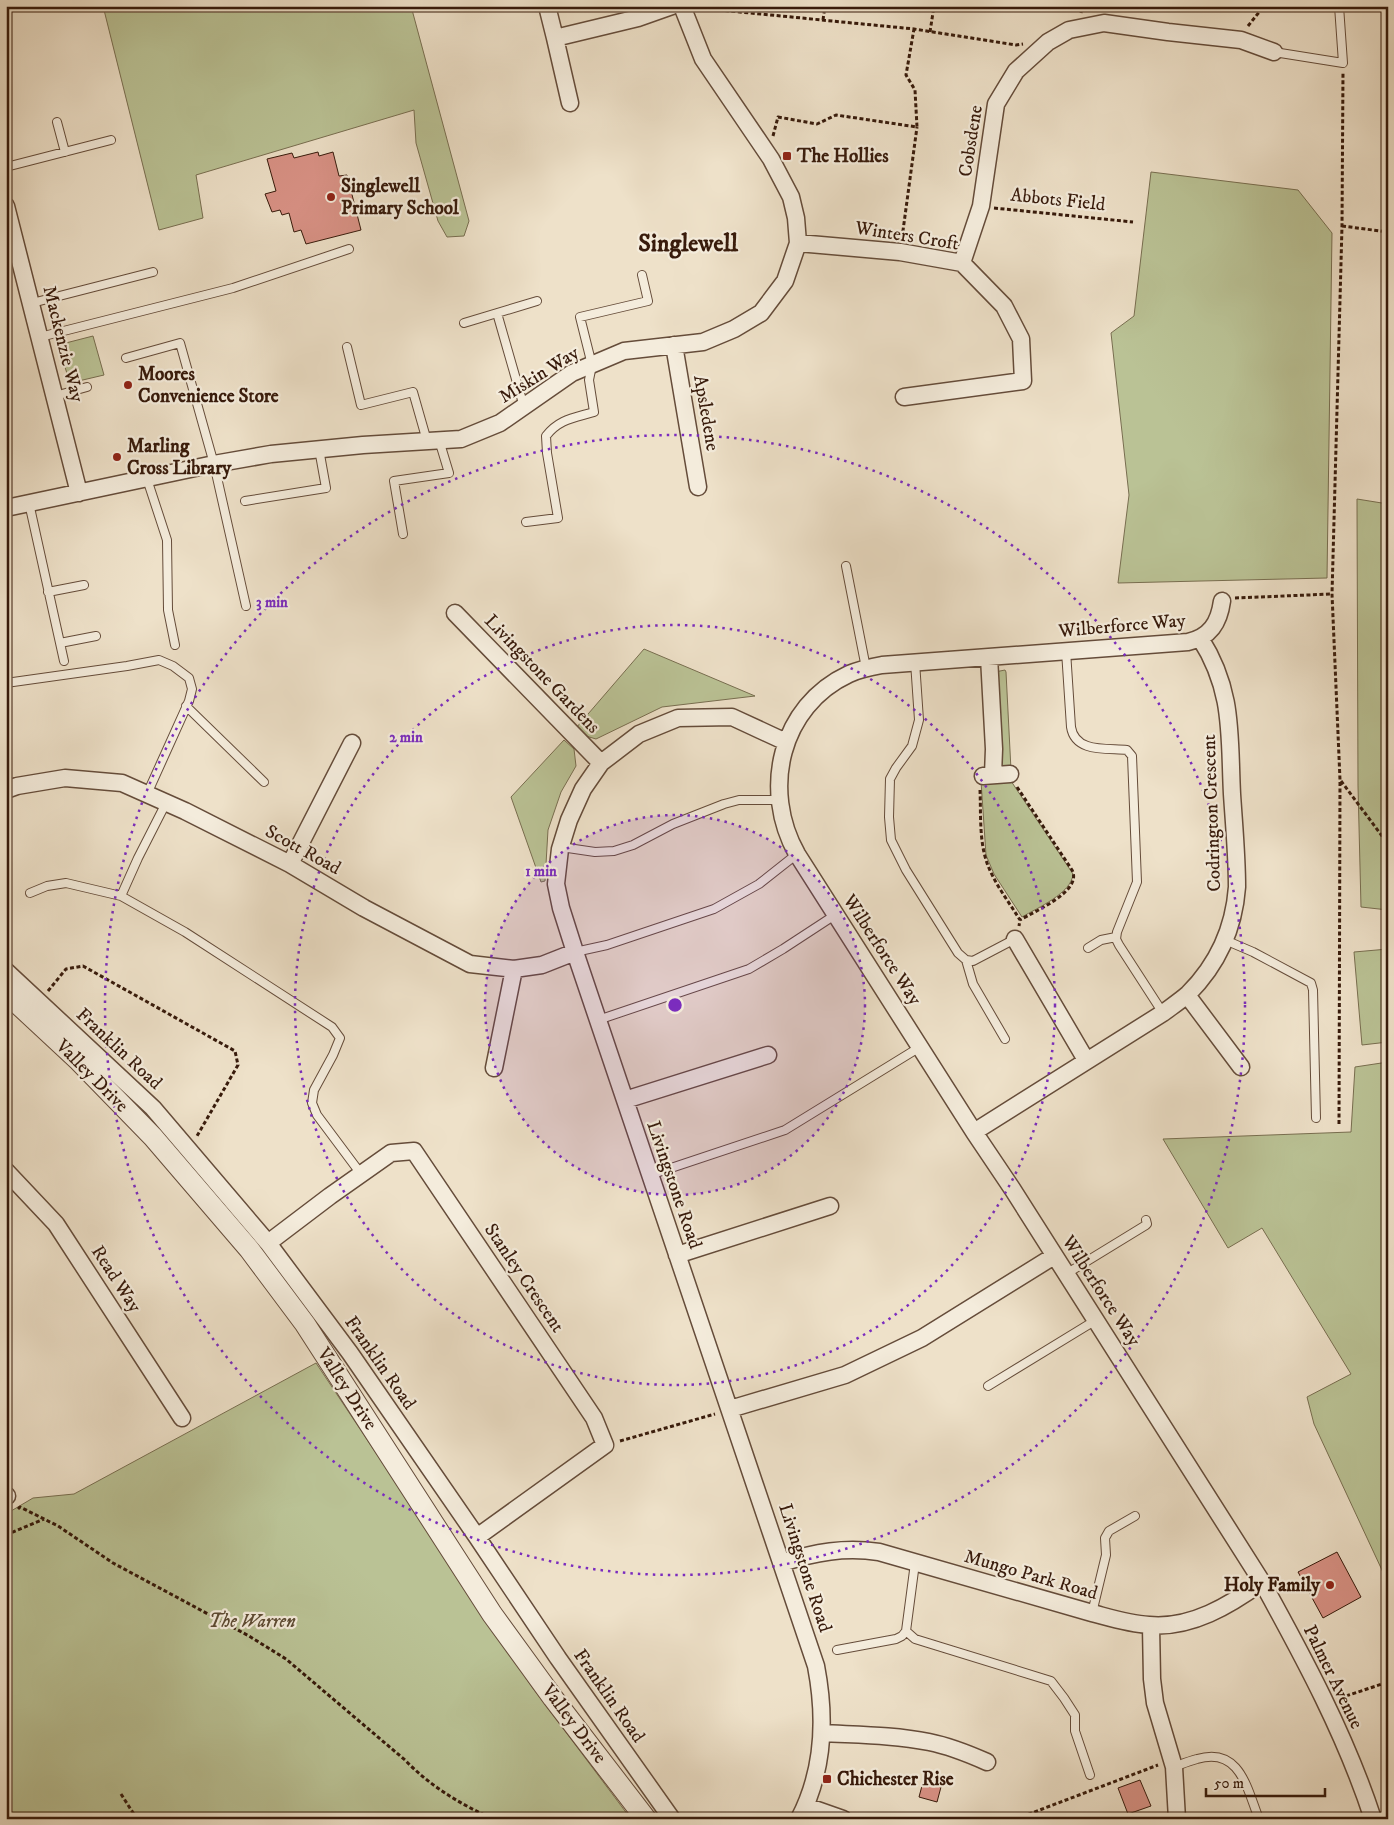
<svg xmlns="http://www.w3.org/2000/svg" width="1394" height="1825" font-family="'IM FELL DW Pica',serif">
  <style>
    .green { fill: #bac295; stroke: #786e50 }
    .building { fill: #d99286; stroke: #371a0b }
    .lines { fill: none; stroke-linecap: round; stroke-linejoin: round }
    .service-casing { stroke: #654c3a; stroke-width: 10 }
    .minor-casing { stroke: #654c3a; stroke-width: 19 }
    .tertiary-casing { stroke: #654c3a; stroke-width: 22 }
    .path { stroke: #371a0b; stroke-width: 3; stroke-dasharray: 4 2.5; stroke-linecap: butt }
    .service { stroke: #f4ecdc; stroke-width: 8 }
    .minor { stroke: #f4ecdc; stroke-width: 16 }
    .tertiary { stroke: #f4ecdc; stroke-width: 20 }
    .ring { fill: none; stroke: #7b2cbf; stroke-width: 2.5; stroke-dasharray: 2.5 5 }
    .poi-dot { fill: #8f2418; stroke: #f4ecdc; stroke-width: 2 }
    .labels { text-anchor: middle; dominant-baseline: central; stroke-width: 4.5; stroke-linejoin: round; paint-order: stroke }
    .street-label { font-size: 19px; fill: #371a0b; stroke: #f4ecdc }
    .poi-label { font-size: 19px; font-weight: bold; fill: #371a0b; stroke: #f4ecdc; text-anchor: start }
    .park-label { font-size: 19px; font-style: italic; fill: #5e4c34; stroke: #f4ecdc }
    .district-label { font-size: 24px; font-weight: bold; fill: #371a0b; stroke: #f4ecdc }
    .centre { fill: #7b2cbf; stroke: #f4ecdc; stroke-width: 2.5 }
    .ring-label { font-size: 15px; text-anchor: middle; font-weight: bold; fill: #7b2cbf; stroke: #f4ecdc; stroke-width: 4.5; stroke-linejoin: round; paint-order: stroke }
  </style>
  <rect width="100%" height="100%" fill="#eee1c9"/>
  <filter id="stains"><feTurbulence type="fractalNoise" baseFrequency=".004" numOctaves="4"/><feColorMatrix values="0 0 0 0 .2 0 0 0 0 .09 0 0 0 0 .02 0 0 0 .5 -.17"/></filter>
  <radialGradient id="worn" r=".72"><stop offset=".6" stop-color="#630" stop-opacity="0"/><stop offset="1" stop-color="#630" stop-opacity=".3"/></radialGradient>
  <path class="green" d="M103,6h308l58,215 -5,15 -17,1 -9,-16 -22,-78 -2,-33 -218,65 7,43 -44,12z
    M1151,172l147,18 34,43 -5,345 -209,5 11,-88 -18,-162 23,-17z
    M93,336l11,39 -34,8 -12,-38z
    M1357,499l31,5v406l-27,-3 -3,-121z
    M644,649l111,47 -93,11 -66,32 -10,-3 -10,-8z
    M1005,670l1,2 5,98 -9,-3 -2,-2 -5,-93z
    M564,740l10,9 2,17 -15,26 -13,38 -3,51 -4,1 -30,-85z
    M981,781h30l62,93c-1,19 -36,34 -51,43l-28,-43 -8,-19z
    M1388,949v93l-26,3 -8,-93z
    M1388,1062v521l-74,-159 -7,-27 44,-23 -89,-146 -34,20 -65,-109 188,-7 4,-65z
    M316,1363l216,324 99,132h-625v-305l27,-16 41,-4z"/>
  <path class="building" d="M318,152l1,4 14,-4 6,24 8,-1 14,55 -55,14 -5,-14 -7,2 -5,-19 -7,2 -2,-5 -8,2 -7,-18 11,-3 -9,-32 25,-6 2,5z
    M1337,1552l24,45 -38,21 -25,-46z
    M1140,1780l11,26 -23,8 -10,-26z
    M923,1782l18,5 -4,15 -18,-5z"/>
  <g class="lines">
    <g class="service-casing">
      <path id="service" d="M1274,52l69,11 -4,-57
        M57,122l8,30
        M6,167l105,-27
        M32,303l121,-31
        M497,313l27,94
        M464,323l73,-22
        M40,337l193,-49 116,-39
        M347,347l14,58 52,-13 14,49
        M126,358l54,-15 34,121 32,142
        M55,396l32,-9
        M147,479l20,61 1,70 7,35
        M245,501l81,-13 -7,-39
        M29,503l35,158
        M526,522l32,-4 -11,-65 -1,-17c13,-17 28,-18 48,-24l-5,-32 3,-15 -12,-48 68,-16 -6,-26
        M403,534l-9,-53 55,-8 -10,-33
        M846,566l20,102
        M48,592l36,-7
        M60,643l36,-7
        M1066,651l5,76c4,26 36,21 56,23l5,6 5,126 -20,50 -1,7 3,6 44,68
        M915,662l4,58 -7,26 -16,22 -6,11 -1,38 2,23 15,30 52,83 8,7 7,1 42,-22
        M6,683l121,-17 32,-6 14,6 16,12 3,11 -3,12 -42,93
        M186,706l78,76
        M561,847l34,5 19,-1 19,-6 40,-21 51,-20 15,-4h40
        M30,893l17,-7 19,-3 55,13 64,36 147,95 8,11 -7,17 -19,35 -2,13 5,12 44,59
        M121,896l17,-38 28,-55
        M1225,940l28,12 58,31 2,7 3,128
        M1088,948l13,-8 15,-3
        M575,952l32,-7 107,-36 45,-25 38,-30
        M966,960l7,24 32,55
        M598,1020l151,-51 34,-20 52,-34
        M650,1175l135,-45 135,-83
        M1066,1274l80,-49 1,-1 -1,-4
        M988,1386l108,-66
        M1092,1613l14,-58 -1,-17 4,-7 26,-15
        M906,1631l9,8 136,42 13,17 11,17v16l15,44
        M837,1650l59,-11 6,-3 4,-5 9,-68
        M1174,1767c8,-3 15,-6 23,-8 43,-13 50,30 62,60"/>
    </g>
    <g class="minor-casing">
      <path id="minor" d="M547,6l8,32
        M570,103l-15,-65 83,-20 34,-12
        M6,206l73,287
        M798,243l102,9 62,11 42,43 17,33 2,42 -119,16
        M962,263l19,-57 15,-102 20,-33 32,-29 21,-12 35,-7 64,9 73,8 33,12
        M674,345l24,142
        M6,508l208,-44 57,-10 92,-9 98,-6 39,-16 72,-50 52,-22 79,-9 31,-13 27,-16 24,-32 13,-38 -2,-25 -5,-21 -20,-38 -68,-100 -21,-53
        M1222,601c-3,22 -12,36 -34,41l-306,23c-11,2 -22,4 -33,9 -69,32 -88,116 -52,180l177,278 39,58 249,392c42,76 84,154 111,237
        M455,613l146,150
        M989,657l5,92 -1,26
        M786,742l-54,-25 -54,1 -39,16 -38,29 -18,26 -14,31 -9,29 -4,35 5,24 14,44 241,714c10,52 8,105 -17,153
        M983,776l27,-2
        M6,790l11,-4 48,-8 57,5 63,28 105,53 74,44 106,56 44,5 28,-4 33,-13
        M290,864l62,-121
        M1015,939l71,121
        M6,971l147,137 115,135 82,110 127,184 81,121 114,161
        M1187,995l54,72
        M494,1068l20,-99
        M625,1100l143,-45
        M974,1132l189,-119c8,-6 17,-12 25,-19 29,-29 46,-66 49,-107 0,-31 -3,-62 -5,-93 -3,-59 2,-103 -32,-156
        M6,1171l50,53 126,194
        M268,1243l62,-47 61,-43 23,-2 180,267 11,27 -128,92
        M677,1255l153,-49
        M730,1409l115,-34 77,-37 132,-82
        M6,1495l1,1
        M782,1563c33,-11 63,-16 97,-11l213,61c19,5 38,11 57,12 42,4 81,-20 113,-43
        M1151,1626l1,53 3,24 19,64 3,52
        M822,1733c36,2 72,2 107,9 20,4 40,12 58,20
        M806,1806l37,13"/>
    </g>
    <g class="tertiary-casing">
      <path id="tertiary" d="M6,993l73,68 74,76 96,112 56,75 187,290 61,84 93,121"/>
    </g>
    <path class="path" d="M699,8l215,21 102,16 7,-1
      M1081,13l1,-7
      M823,20l2,-14
      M1248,26l12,-15 1,-5
      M930,32l4,-26
      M773,136l5,-19 39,7 19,-9 81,12 -2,-37 -9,-15 8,-46
      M994,208l139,14
      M1342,226l46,6
      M902,238l15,-111
      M1235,598l97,-4
      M1341,781l47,63
      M1017,787l55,83c11,21 -37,41 -52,50
      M980,790c1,24 -1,50 7,73 7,20 22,39 33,57l-1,6
      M48,991l18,-22 17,-3 152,85 3,14 -41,71
      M1339,1124l1,-344 -8,-186 10,-368 1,-154
      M620,1441l95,-27
      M18,1509l2,-2 38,19 55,37 136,73 37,23 119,101c25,26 55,44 88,59
      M6,1535l38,-16
      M1340,1698l48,-16
      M121,1794l16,25
      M1016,1819l142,-54"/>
    <use href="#service" class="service"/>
    <use href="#minor" class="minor"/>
    <use href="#tertiary" class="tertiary"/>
  </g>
  <circle cx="675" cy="1005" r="190" fill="#7b2cbf" fill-opacity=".12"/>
  <g class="ring">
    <circle cx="675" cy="1005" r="190"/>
    <circle cx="675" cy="1005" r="380"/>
    <circle cx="675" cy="1005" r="570"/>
  </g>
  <g class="poi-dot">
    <rect x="782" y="151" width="10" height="10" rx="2.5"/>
    <circle cx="331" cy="197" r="5"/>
    <circle cx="128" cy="385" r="5"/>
    <circle cx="117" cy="457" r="5"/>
    <circle cx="1330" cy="1585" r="5"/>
    <rect x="822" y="1774" width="10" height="10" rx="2.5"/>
  </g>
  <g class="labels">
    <g class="street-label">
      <text transform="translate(971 141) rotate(-81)">Cobsdene</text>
      <text transform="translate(1058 200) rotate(6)">Abbots Field</text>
      <text transform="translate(907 236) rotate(9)">Winters Croft</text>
      <text transform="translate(63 344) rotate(76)">Mackenzie Way</text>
      <text transform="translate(539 375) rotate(-32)">Miskin Way</text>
      <text transform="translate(706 413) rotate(80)">Apsledene</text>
      <text transform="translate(1122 626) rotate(-5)">Wilberforce Way</text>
      <text transform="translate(542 674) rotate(46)">Livingstone Gardens</text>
      <text transform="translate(1212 813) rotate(-92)">Codrington Crescent</text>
      <text transform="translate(303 850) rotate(29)">Scott Road</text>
      <text transform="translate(882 950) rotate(57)">Wilberforce Way</text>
      <text transform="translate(119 1049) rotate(43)">Franklin Road</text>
      <text transform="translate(92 1076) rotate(45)">Valley Drive</text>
      <text transform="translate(674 1185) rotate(71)">Livingstone Road</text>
      <text transform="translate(524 1278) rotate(56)">Stanley Crescent</text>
      <text transform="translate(116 1279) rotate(57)">Read Way</text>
      <text transform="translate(1101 1291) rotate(57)">Wilberforce Way</text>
      <text transform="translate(380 1363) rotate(55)">Franklin Road</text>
      <text transform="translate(347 1389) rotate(57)">Valley Drive</text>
      <text transform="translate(805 1568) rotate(72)">Livingstone Road</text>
      <text transform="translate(1031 1575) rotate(16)">Mungo Park Road</text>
      <text transform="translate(1333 1677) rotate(64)">Palmer Avenue</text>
      <text transform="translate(609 1696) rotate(55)">Franklin Road</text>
      <text transform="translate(574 1724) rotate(53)">Valley Drive</text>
    </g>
    <g class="poi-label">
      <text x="797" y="156">The Hollies</text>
      <text x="341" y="186">Singlewell<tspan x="341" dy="22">Primary School</tspan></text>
      <text x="138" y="374">Moores<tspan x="138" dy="22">Convenience Store</tspan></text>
      <text x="127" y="446">Marling<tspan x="127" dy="22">Cross Library</tspan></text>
      <text x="1320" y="1585" text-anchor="end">Holy Family</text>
      <text x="837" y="1779">Chichester Rise</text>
    </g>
    <g class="park-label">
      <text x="252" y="1621">The Warren</text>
    </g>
    <g class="district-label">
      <text x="688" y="244">Singlewell</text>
    </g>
  </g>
  <circle cx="675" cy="1005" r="8" class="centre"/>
  <g class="ring-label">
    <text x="272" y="607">3 min</text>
    <text x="406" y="742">2 min</text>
    <text x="541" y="876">1 min</text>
  </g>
  <rect width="1394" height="1825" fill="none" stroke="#eee1c9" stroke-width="25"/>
  <rect x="8" y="8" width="1379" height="1810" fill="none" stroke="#371a0b" stroke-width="2.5"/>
  <rect x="12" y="12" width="1369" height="1800" fill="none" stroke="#371a0b"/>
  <path d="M1206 1788v8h119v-8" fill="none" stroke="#371a0b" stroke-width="2.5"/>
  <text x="1214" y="1788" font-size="15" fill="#371a0b" stroke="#f4ecdc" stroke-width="4" paint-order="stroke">50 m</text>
  <rect width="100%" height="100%" filter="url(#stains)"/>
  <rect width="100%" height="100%" fill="url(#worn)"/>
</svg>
